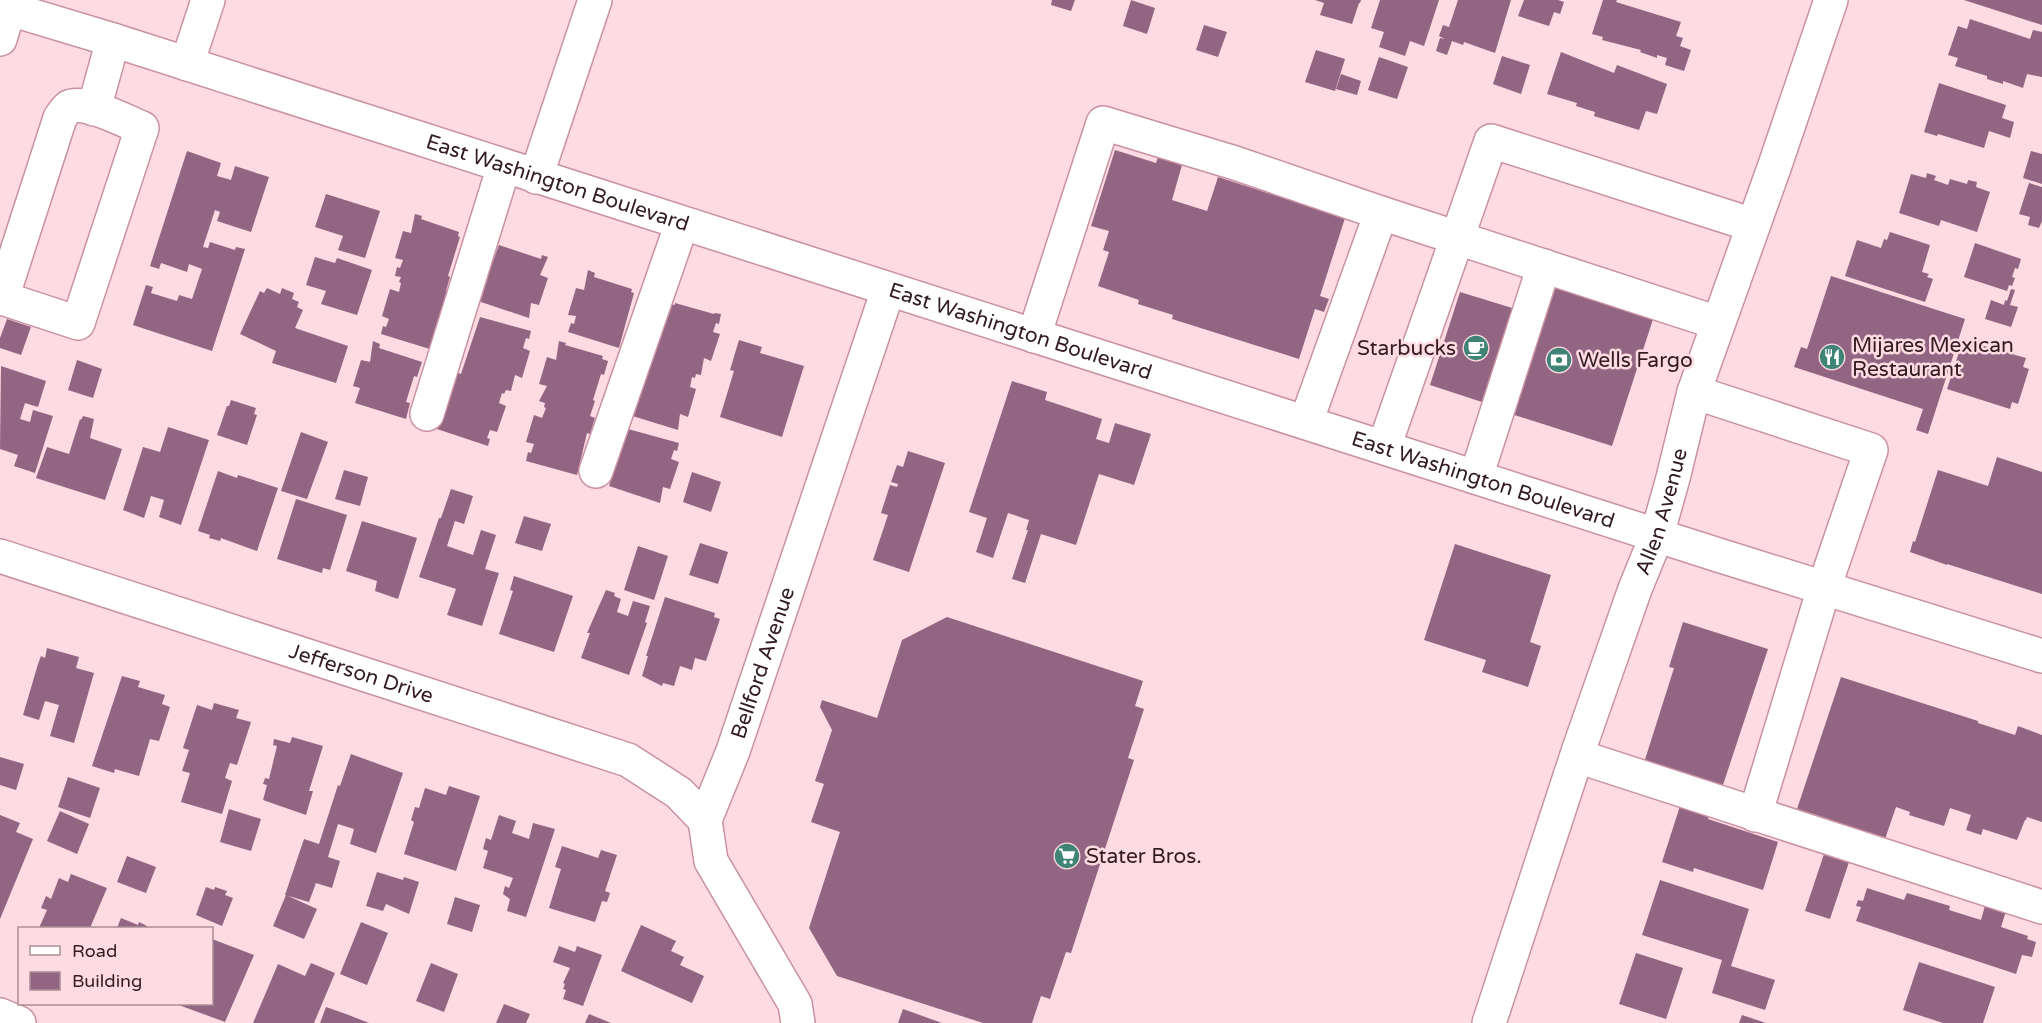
<svg xmlns="http://www.w3.org/2000/svg" width="2042" height="1023" font-family="'Varela Round',sans-serif">
  <style>
    .building { fill: #926582 }
    .lines { fill: none; stroke-linecap: round; stroke-linejoin: round }
    .minor-casing { stroke: #c991a1; stroke-width: 36 }
    .major-casing { stroke: #c991a1; stroke-width: 36 }
    .minor { stroke: #fff; stroke-width: 33 }
    .major { stroke: #fff; stroke-width: 33 }
    .labels { text-anchor: middle; dominant-baseline: central; stroke-width: 5; stroke-linejoin: round; paint-order: stroke }
    .street-label { font-size: 21px; fill: #321c22; stroke: #fedae3 }
    .poi-label { font-size: 21px; fill: #321c22; stroke: #fedae3; text-anchor: start }
  </style>
  <rect width="100%" height="100%" fill="#fedae3"/>
  <path class="building" d="M1052,0h23l-4,11 -20,-6z
    M1131,0l24,8 -8,26 -24,-8z
    M1315,0h46l-1,3h-1l-7,21 -32,-9 4,-12z
    M1380,0h59l-15,46 -14,-5 -5,15 -26,-9 5,-15 -13,-4z
    M1458,0h53l-16,53 -31,-11 -1,3 -11,-4 -5,14 -11,-4 4,-13 5,1 -6,-3 4,-11 6,2z
    M1524,0h34l6,2 -4,12 -6,-2 -5,14 -31,-10z
    M1603,0h14l-1,2 65,20 -5,14 7,2 -3,8 11,4 -7,21 -19,-6 2,-7 -10,-3v3l-17,-6 1,-2 -39,-10 1,-3 -11,-3z
    M1965,0h77v25l-78,-25z
    M1970,19l60,20 3,-9 9,2v45l-15,-3 -4,14 -20,-7v3l-16,-5v-3l-32,-10 3,-8 -10,-3 10,-29 9,3z
    M1204,25l23,7 -9,25 -22,-7z
    M1316,50l29,9 -10,32 -30,-9z
    M1561,52l53,21 3,-8 50,19 -10,30 -11,-3 -7,19 -45,-14 1,-4 -19,-6 1,-3 -30,-9z
    M1502,56l28,9 -9,29 -28,-10z
    M1379,57l29,10 -11,32 -29,-9z
    M1341,74l20,7 -4,14 -21,-6z
    M1939,83l67,22 -4,13 12,4 -4,16 -21,-7 -5,17 -46,-14 -1,2 -13,-4z
    M1115,150l41,13 2,-6 24,8 -10,35 35,11 11,-34 127,41 -25,78 9,3 -5,13 -9,-3 -16,50 -127,-40 1,-4 -35,-11 1,-4 -41,-14 11,-34 -6,-2 6,-19 -18,-5z
    M187,151l34,12 -4,13 14,4 4,-14 34,11 -18,55 -34,-11 3,-9 -5,-2 -12,37 5,1 2,-6 25,8 1,-3 9,2 -33,102 -79,-26 13,-40 7,2 -2,6 26,8 2,-6 13,4 10,-30 -13,-5 -2,8 -26,-9 -2,6 -9,-3z
    M2031,151l11,3v30l-19,-6z
    M1927,173l9,3 -2,4 14,5 2,-6 17,5 1,-4 9,2 -1,5 14,5 -13,40 -36,-12 -2,6 -40,-13 12,-39 15,4z
    M2029,183l13,4v34l-3,7 -11,-3 2,-8 -11,-3z
    M326,194l54,17 -15,47 -27,-8 5,-14 -28,-9z
    M415,214l7,2 -1,3 38,13 -1,4 2,1 -12,39 2,1 -4,14 5,2 -4,15 -4,-1 -9,27 4,1 -5,15 -52,-16 2,-8 3,1 3,-8 -7,-3 8,-27 9,3 2,-9 -2,-1 2,-5 -6,-1 2,-9 3,1 3,-8 -8,-2 8,-27 8,2z
    M1890,232l40,13 -8,27 7,2 -2,3 6,2 -8,23 -80,-26 12,-36 24,8 3,-9 3,1z
    M1975,243l46,16 -3,10 -3,-1 -3,9 3,1 -3,8 -3,-1 -2,6 -43,-14z
    M499,245l42,14 1,-4 6,2 -8,18 8,3 -9,27 -8,-2 -2,15 -51,-17z
    M315,257l20,6 2,-5 35,12 -15,45 -36,-11 5,-13 -20,-6z
    M588,270l7,3 -1,4 38,12 -1,3 3,1 -15,55 -51,-16 3,-9 3,1 2,-8 -8,-1 8,-27 8,2z
    M1831,276l134,43 -37,115 -12,-4 7,-21 -129,-42 7,-20 6,2z
    M1548,279l107,34 -43,133 -107,-34z
    M267,288l13,6 2,-6 12,5 -2,6 7,3 -2,5 6,3 -8,18 53,18 -12,37 -64,-20 4,-12 -36,-17 20,-43 4,2z
    M2011,289l4,1 -5,15 8,2 -7,20 -26,-8 6,-19 13,5 1,-5 2,1z
    M1460,292l62,19 -31,94 -61,-20z
    M675,303l39,11 1,-1 6,1 -2,10 -3,-1 -3,9 7,2 -9,27 -7,-3 -3,17 -5,-1 -1,4 -3,-1 -2,10 6,2 -8,28 -8,-3 -2,16 -52,-16 38,-97 3,1 4,-14 4,1z
    M480,317l51,14 -2,8 -3,-1 -3,10 7,3 -8,27 -7,-3 -4,16 -5,-1 -2,4 -2,-1 -3,10 7,3 -9,26 -7,-2 -3,8 3,1 -2,7 -51,-17 18,-57 6,2z
    M7,319l24,8 -10,28 -21,-7v-10z
    M739,340l23,7 -2,6 44,13 -22,71 -62,-20 14,-46 -4,-1z
    M1963,340l63,18 -3,9 6,2 -11,35 -6,-2 -2,7 -63,-20z
    M373,341l7,3 -1,4 43,14 -5,15 -3,-1 -8,26 4,1 -4,16 -51,-16 5,-15 -7,-2 8,-26 9,2z
    M559,341l7,2 -1,2 38,11 -1,3 6,2 -4,14 -3,-1 -8,26 2,1 -5,15 5,2 -5,16 -3,-1 -10,42 -51,-14 2,-9 3,1 3,-9 -8,-2 8,-27 8,3 4,-10 -2,-1 1,-4 -6,-2 8,-15 -8,-2 8,-27 9,3z
    M77,360l25,9 -9,29 -25,-8z
    M1,366l45,15 -8,26 -13,-4 -5,16 10,3 3,-12 20,6 -18,57 -21,-7 4,-11 -18,-6z
    M1012,381l35,11 -2,8 57,19 -6,20 13,4 6,-20 36,11 -17,51 -35,-11 -23,71 -35,-11 -16,49 -13,-4 16,-49h-2l3,-10 -21,-7 -15,45 -17,-6 11,-34 -18,-6z
    M231,400l25,8 -2,6 3,1 -10,30 -30,-10 10,-29h2z
    M83,416l11,3 -4,19 32,11 -17,51 -69,-22 11,-31 22,7 11,-35 1,1z
    M168,427l41,13 -28,85 -22,-8 5,-17 -13,-4 -7,22 -21,-8 20,-63 17,5z
    M628,429l51,14 -2,8 -3,-1 -3,9 8,3 -9,27 -7,-2 -3,16 -51,-17z
    M301,432l27,10 -21,57 -26,-8z
    M908,451l37,12 -36,109 -36,-12 15,-45 -7,-2 9,-28 7,2 1,-3 -7,-2 6,-17 6,2z
    M1997,457l45,15v122l-95,-30v1l-37,-13 3,-11 2,1 23,-72 50,16z
    M344,470l24,7 -8,29 -25,-7z
    M218,471l19,7 1,-3 40,13 -21,63 -36,-13 -1,3 -11,-3 1,-3 -12,-4z
    M692,472l29,10 -10,30 -28,-10z
    M451,489l22,7 -9,28 -9,-3 -8,25 26,9 8,-25 15,5 -11,34 14,4 -17,53 -35,-11 9,-26 -37,-12 20,-59h2z
    M296,499l51,16 -17,55 -7,-2 -1,5 -45,-14z
    M524,516l27,8 -9,27 -27,-8z
    M362,521l55,17 -19,61 -23,-8 2,-10 -31,-10z
    M700,543l28,9 -10,32 -29,-9z
    M1455,544l96,31 -21,67 11,4 -13,41 -46,-15 4,-12 -62,-20z
    M638,546l30,10 -14,44 -30,-10z
    M514,576l59,20 -19,56 -55,-18 14,-43 -3,-1z
    M606,590l9,3 -1,3 7,3 -4,13 11,4 5,-15 17,5 -5,16 2,1 -18,52 -48,-17 9,-25h-3z
    M665,597l50,16 -1,4 6,2 -14,42 -11,-3 -3,12 -12,-4 -6,20 -11,-3 -1,3 -20,-10 6,-20h-2z
    M947,617l196,64 -8,25 9,3 -16,49 6,2 -63,193 -5,-1 -16,47 -9,-3 -9,27h-49l-146,-47 -28,-48 31,-96 -29,-10 13,-38 -9,-3 17,-51 -12,-23 2,-7 55,18 25,-78z
    M1683,622l85,27 -47,142 -78,-25 31,-98 -5,-1z
    M47,648l32,9 -3,11 18,5 -20,70 -24,-7 9,-31 -14,-4 -6,19 -16,-5 15,-51 3,-8 4,2z
    M122,676l18,5 -2,6 27,8 -3,9 8,3 -11,34 -9,-2 -11,37 -24,-7 -1,4 -22,-7z
    M1841,677l137,44v2l37,12 3,-9 24,9v87l-15,-5 -1,3h-1l-8,20 -34,-11 -2,6 -15,-5 5,-15 -21,-7 -6,18 -35,-11 1,-3 -14,-5 -12,35 -57,-19 2,-4 -32,-10z
    M214,703l25,7 -3,8 15,4 -14,43 -7,-2 -5,15 7,3 -10,33 -41,-12 9,-29 -8,-2 7,-21 -6,-2 14,-43 15,5z
    M292,737l31,9 -14,45h4l-7,24 -43,-15 4,-15 -4,-1 2,-6 4,1 8,-33 -4,-1 1,-6 16,4z
    M351,754l52,19 -27,80 -26,-9 4,-15 -16,-5 -10,33 12,4 -8,27 -16,-5 -7,19 -24,-7 19,-56 15,5 19,-59 2,1z
    M0,757l24,7 -8,26 -16,-5z
    M68,777l32,11 -10,30 -32,-11z
    M449,786l31,10 -24,75 -52,-17 10,-32 -3,-2 4,-13 4,1 6,-20 21,7z
    M1680,806l29,9 -1,4 70,23 -15,48 -69,-22 -1,4 -31,-10z
    M229,809l32,10 -10,32 -31,-9z
    M60,811l29,13 -12,30 -30,-13z
    M0,815l20,8 -4,9 17,7 -33,80z
    M499,815l17,6 -4,12 17,6 4,-16 22,6 -29,88 -19,-6 3,-12 -7,-5 2,-8 4,2 4,-10 -30,-10 5,-17 -5,-2 3,-11 5,2z
    M562,846l36,12 3,-8 16,5 -12,36 5,2 -3,9 -5,-1 -7,21 -46,-14 12,-39 -6,-2z
    M1824,854l25,8 -19,57 -25,-8z
    M127,856l29,11 -10,26 -29,-11z
    M377,872l26,8 1,-3 15,5 -10,32 -23,-10 -3,7 -17,-5z
    M71,874l36,14 -17,40h-51l8,-18 -6,-2 5,-12 5,3 8,-21 9,4z
    M1660,880l89,29 -18,57 44,14 -10,30 -53,-17 10,-33 -80,-25z
    M206,887l8,3 1,-3 12,4 -2,4 8,3 -11,28 -26,-11z
    M1867,888l37,12 3,-7 43,13 -1,4 32,10 5,-18 21,6 -6,19 27,9 -1,3 9,3 -4,15 -10,-2 -6,19 -160,-53 5,-14 -5,-1 2,-6 5,1z
    M286,895l31,14 -13,30 -31,-13z
    M455,897l25,8 -8,27 -25,-8z
    M121,918l17,7 1,-3 8,4v2h-30z
    M361,922l27,11 -21,52 -27,-11z
    M641,925l35,16 -5,10 13,6 -4,8 24,11 -12,27 -71,-32z
    M212,939l42,16 -29,67 -49,-18h36z
    M559,946l16,6 2,-6 25,9 -19,51 -20,-7 3,-9 -3,-1 2,-5 -2,-1 7,-15 -17,-6z
    M1636,953l47,15 -17,51 -47,-15z
    M1919,962l76,25 -12,36h-40l-40,-13z
    M311,963l24,10 -21,50h-61l25,-59 27,12z
    M431,963l27,11 -14,38 -28,-11z
    M504,1004l26,10 -4,9h-30z
    M326,1007l20,7 23,9h-49z
    M903,1009l39,14h-44z
    M589,1014l22,9h-26z
    M1742,1015l24,8h-27z"/>
  <g class="lines">
    <g class="minor-casing">
      <g id="minor">
        <path d="M0,39l9,-30"/>
        <path d="M187,64l21,-64"/>
        <path d="M94,109l19,-69"/>
        <path d="M536,177l59,-177"/>
        <path d="M0,297l2,1 76,25 64,-195c-15,-6 -58,-29 -73,-21 -3,2 -7,8 -9,11l-58,180"/>
        <path d="M1034,336l69,-213 132,40 146,50 337,110"/>
        <path d="M1694,392l177,58 -47,138 -69,227"/>
        <path d="M427,414l77,-248"/>
        <path d="M1306,422l75,-209"/>
        <path d="M1384,447l107,-306 262,84"/>
        <path d="M596,471l86,-248"/>
        <path d="M1476,477l68,-211"/>
        <path id="s1" d="M0,556l628,204 51,33 26,27"/>
        <path d="M1577,756l465,151"/>
        <path d="M0,1015l19,8"/>
        <path id="s2" d="M798,1023l-3,-19 -84,-143 -6,-41 28,-69 155,-461"/>
        <path id="s3" d="M1489,1023l90,-274 56,-160 22,-54 16,-57 21,-86 81,-227 56,-165"/>
      </g>
    </g>
    <g class="major-casing">
      <g id="major">
        <path id="s4" d="M0,6l113,34 1602,514 327,102"/>
      </g>
    </g>
    <use href="#minor" class="minor"/>
    <use href="#major" class="major"/>
  </g>
  <defs>
    <g id="cafe-disc" transform="scale(1.35)"><circle r="9.5" fill="#408478" stroke="#fedae3"/><path d="M-5.5-4.5H6V0H3Q3 3.5 0 3.5H-2.5Q-5.5 3.5-5.5 0ZM3-3.2v2h1.7v-2ZM-6 4.5H4V6H-6Z" fill="#fff"/></g>
    <g id="restaurant-disc" transform="scale(1.35)"><circle r="9.5" fill="#408478" stroke="#fedae3"/><path d="M-5-6h1v4h1v-4h1v4h1v-4h1v5L-1.5 .5V6h-2V.5L-5-1ZM5-6V6H3V1.5H1.5Q1.5-4 5-6Z" fill="#fff"/></g>
    <g id="bank-disc" transform="scale(1.35)"><circle r="9.5" fill="#408478" stroke="#fedae3"/><path d="M-6-4H6V4H-6ZM0-2.3a2.3 2.3 0 1 0 0 4.6a2.3 2.3 0 1 0 0-4.6Z" fill="#fff"/></g>
    <g id="supermarket-disc" transform="scale(1.35)"><circle r="9.5" fill="#408478" stroke="#fedae3"/><path d="M-6-5.5h2.5l.6 2H6L4.5 2H-2.5L-4.4-4H-6ZM-1.5 3.2a1.3 1.3 0 1 0 .1 0ZM3 3.2a1.3 1.3 0 1 0 .1 0Z" fill="#fff"/></g>
  </defs>
  <g fill-rule="evenodd">
    <use href="#cafe-disc" x="1476" y="348"/>
    <use href="#restaurant-disc" x="1832" y="357"/>
    <use href="#bank-disc" x="1559" y="360"/>
    <use href="#supermarket-disc" x="1067" y="856"/>
  </g>
  <g class="labels">
    <g class="street-label">
      <text stroke="none"><textPath href="#s4" startOffset="585">East Washington Boulevard</textPath></text>
      <text stroke="none"><textPath href="#s4" startOffset="1071">East Washington Boulevard</textPath></text>
      <text stroke="none"><textPath href="#s4" startOffset="1557">East Washington Boulevard</textPath></text>
      <text stroke="none"><textPath href="#s3" startOffset="540">Allen Avenue</textPath></text>
      <text stroke="none"><textPath href="#s2" startOffset="394">Bellford Avenue</textPath></text>
      <text stroke="none"><textPath href="#s1" startOffset="380">Jefferson Drive</textPath></text>
    </g>
    <g class="poi-label">
      <text x="1852" y="345">Mijares Mexican<tspan x="1852" dy="24">Restaurant</tspan></text>
      <text x="1456" y="348" text-anchor="end">Starbucks</text>
      <text x="1578" y="360">Wells Fargo</text>
      <text x="1086" y="856">Stater Bros.</text>
    </g>
  </g>
  <rect x="18" y="927" width="195" height="78" fill="#fedae3" stroke="#ac8e96" stroke-width="1.5"/>
  <rect x="30" y="946" width="30" height="9" fill="#ffffff" stroke="#ac8e96" stroke-width="1.5"/>
  <text x="72" y="957" font-size="18" fill="#321c22">Road</text>
  <rect x="30" y="972" width="30" height="18" fill="#926582" stroke="#ac8e96" stroke-width="1.5"/>
  <text x="72" y="987" font-size="18" fill="#321c22">Building</text>
</svg>
